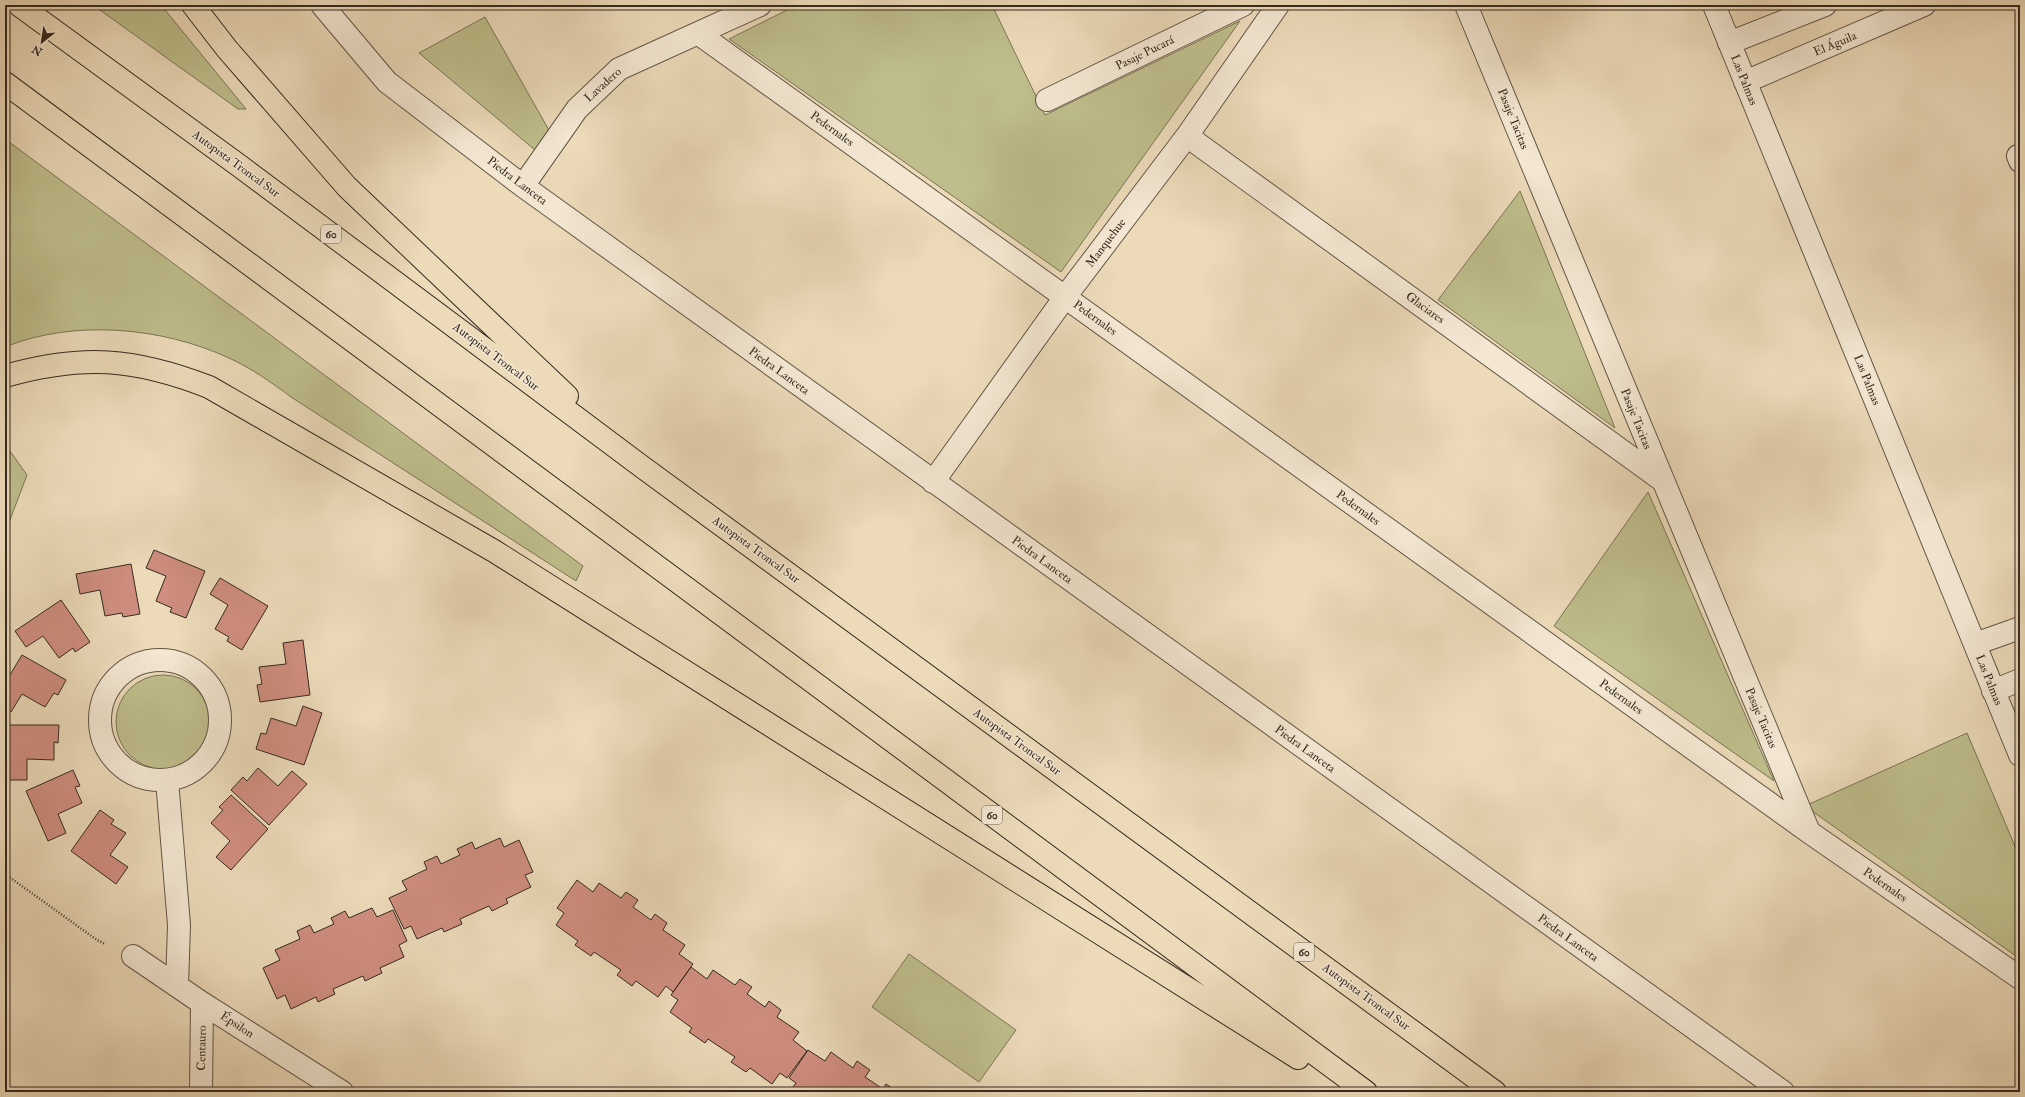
<svg xmlns="http://www.w3.org/2000/svg" width="2025" height="1097" font-family="'IM FELL Double Pica',serif">
  <style>
    .green { fill: #bebd8b; stroke: #7a7456 }
    .building { fill: #cf8e7f; stroke: #352a20 }
    .lines { fill: none; stroke-linecap: round; stroke-linejoin: round }
    .minor-casing { stroke: #635646; stroke-width: 24 }
    .highway-casing { stroke: #352a20; stroke-width: 24 }
    .path { stroke: #352a20; stroke-width: 2.5; stroke-dasharray: 1 2; stroke-linecap: butt }
    .minor { stroke: #f3e7d2; stroke-width: 22 }
    .highway { stroke: #ecdab9; stroke-width: 22 }
    .labels { text-anchor: middle; dominant-baseline: central; stroke-width: 3; stroke-linejoin: round; paint-order: stroke }
    .shield { fill: #f3e7d2; stroke: #6e6355; stroke-width: 1 }
    .shield-label { font-size: 11px; font-weight: bold; fill: #352a20 }
    .street-label { font-size: 12px; fill: #352a20; stroke: #f3e7d2 }
  </style>
  <rect width="100%" height="100%" fill="#ecdab9"/>
  <filter id="stains"><feTurbulence type="fractalNoise" baseFrequency=".005" numOctaves="4"/><feColorMatrix values="0 0 0 0 .2 0 0 0 0 .09 0 0 0 0 .02 0 0 0 .5 -.17"/></filter>
  <radialGradient id="worn" r=".72"><stop offset=".6" stop-color="#630" stop-opacity="0"/><stop offset="1" stop-color="#630" stop-opacity=".3"/></radialGradient>
  <path class="green" d="M93,5h68l85,104h-8z
    M797,5h195l53,110 195,-94 -179,251 -332,-233z
    M485,17l65,115 -15,18 -116,-97z
    M5,139l578,427 -7,15 -285,-184c-20,-15 -40,-29 -62,-39 -67,-31 -155,-39 -224,-11z
    M1520,191l95,237 -177,-128z
    M5,444l22,31 -22,58z
    M1648,492l126,289 -220,-155z
    M116 722a47 47 0 1 1 94 0a47 47 0 1 1-94 0Z
    M1967,733l53,125v101l-215,-153z
    M909,954l107,76 -37,52 -107,-75z"/>
  <path class="building" d="M154,550l51,21 -19,47 -16,-6 2,-4 -16,-7 10,-25 -20,-8z
    M131,564l9,50 -17,3 -1,-4 -17,3 -5,-26 -20,4 -4,-20z
    M220,578l48,28 -26,44 -15,-9 2,-4 -14,-8 13,-24 -18,-11z
    M61,600l29,42 -15,10 -2,-4 -14,10 -16,-22 -17,11 -11,-16z
    M303,640l7,55 -50,7 -3,-17 5,-1 -3,-17 27,-3 -3,-21z
    M22,655l44,25 -8,15 -4,-2 -9,14 -23,-13 -11,18 -6,-3v-26z
    M303,706l19,7 -18,52 -48,-16 5,-16 5,1 5,-16 25,8z
    M8,725h51l-1,18 -4,-1v18l-27,-1v21h-20z
    M258,768l20,18 14,-15 15,13 -38,41 -38,-35 12,-13 4,4z
    M73,770l7,16 -5,1 7,16 -24,11 8,19 -18,8 -22,-50z
    M231,795l37,34 -37,41 -15,-13 14,-16 -19,-18 12,-13 -4,-3z
    M100,810l14,10 -3,4 15,9 -16,22 18,12 -12,17 -45,-33z
    M500,838l4,9 15,-7 14,32 -8,3 6,12 -25,12 2,4 -16,8 -3,-5 -29,13 2,5 -18,8 -2,-4 -25,11 -6,-13 -7,3 -15,-31 18,-8 -5,-9 25,-12 -3,-7 13,-6 4,8 19,-9 -3,-6 15,-7 3,7z
    M577,880l16,12 6,-9 22,15 5,-6 12,8 -5,7 18,13 4,-6 12,9 -4,7 22,15 -6,9 14,10 -20,28 -7,-6 -8,11 -22,-16 -4,5 -15,-11 4,-5 -27,-18 -3,4 -16,-11 3,-4 -22,-16 8,-12 -7,-5z
    M372,908l5,9 16,-7 14,31 -8,4 5,12 -24,11 2,5 -17,8 -2,-5 -30,13 2,5 -17,8 -2,-5 -25,12 -6,-14 -8,4 -14,-31 17,-8 -5,-10 25,-11 -3,-8 13,-6 4,8 20,-9 -3,-6 14,-7 4,7z
    M691,967l16,12 6,-9 22,15 5,-6 12,8 -5,7 18,13 4,-6 12,9 -4,7 22,15 -6,8 14,11 -20,27 -7,-5 -8,11 -22,-16 -4,4 -15,-10 4,-5 -27,-18 -3,4 -16,-11 3,-4 -22,-16 8,-12 -7,-5z
    M808,1050l17,11 6,-9 22,16 4,-7 13,9 -5,7 18,12 3,-5 12,8h-109l7,-9 -7,-5z"/>
  <g class="lines">
    <g class="minor-casing">
      <path id="minor" d="M322,5l65,77 136,104 1260,906
        M1466,5l343,827
        M1714,5l306,750
        M699,34l1110,798 211,146
        M1729,43l96,-38
        M1745,82l179,-77
        M1047,100l196,-95
        M1187,136l475,344
        M2018,156l2,5
        M523,186l54,-77 42,-40 141,-64
        M933,482l132,-185 122,-161 91,-131
        M1975,644l45,-16
        M100 720a60 60 0 1 1 120 0a60 60 0 1 1-120 0Z
        M1993,691l27,-11
        M167,780l12,145 -2,61
        M133,956l69,47 140,89
        M201,1092l1,-89"/>
    </g>
    <g class="highway-casing">
      <path id="highway" d="M19,5l222,162 400,299 854,626
        M193,5l34,44 120,138 220,209
        M5,83l1361,1009
        M5,376c78,-22 129,-18 204,11l285,164 804,507"/>
    </g>
    <path class="path" d="M5,874l92,66 8,4"/>
    <use href="#minor" class="minor"/>
    <use href="#highway" class="highway"/>
  </g>
  <g class="labels">
    <g class="shield">
      <rect x="321" y="225" width="20" height="18" rx="3"/>
      <rect x="982" y="806" width="20" height="18" rx="3"/>
      <rect x="1294" y="943" width="20" height="18" rx="3"/>
    </g>
    <g class="shield-label">
      <text x="331" y="234">60</text>
      <text x="992" y="815">60</text>
      <text x="1304" y="952">60</text>
    </g>
    <g class="street-label">
      <text transform="translate(1835 44) rotate(-23)">El Águila</text>
      <text transform="translate(1145 53) rotate(-26)">Pasaje Pucará</text>
      <text transform="translate(1744 80) rotate(68)">Las Palmas</text>
      <text transform="translate(603 85) rotate(-42)">Lavadero</text>
      <text transform="translate(1513 119) rotate(68)">Pasaje Tacitas</text>
      <text transform="translate(832 129) rotate(36)">Pedernales</text>
      <text transform="translate(236 164) rotate(36)">Autopista Troncal Sur</text>
      <text transform="translate(517 181) rotate(37)">Piedra Lanceta</text>
      <text transform="translate(1106 243) rotate(-53)">Manquehue</text>
      <text transform="translate(1425 308) rotate(36)">Glaciares</text>
      <text transform="translate(1095 318) rotate(36)">Pedernales</text>
      <text transform="translate(496 357) rotate(37)">Autopista Troncal Sur</text>
      <text transform="translate(779 371) rotate(36)">Piedra Lanceta</text>
      <text transform="translate(1867 380) rotate(68)">Las Palmas</text>
      <text transform="translate(1636 419) rotate(68)">Pasaje Tacitas</text>
      <text transform="translate(1358 508) rotate(36)">Pedernales</text>
      <text transform="translate(756 550) rotate(36)">Autopista Troncal Sur</text>
      <text transform="translate(1042 560) rotate(36)">Piedra Lanceta</text>
      <text transform="translate(1989 680) rotate(68)">Las Palmas</text>
      <text transform="translate(1621 697) rotate(36)">Pedernales</text>
      <text transform="translate(1761 718) rotate(67)">Pasaje Tacitas</text>
      <text transform="translate(1017 742) rotate(36)">Autopista Troncal Sur</text>
      <text transform="translate(1305 749) rotate(36)">Piedra Lanceta</text>
      <text transform="translate(1885 885) rotate(35)">Pedernales</text>
      <text transform="translate(1568 938) rotate(36)">Piedra Lanceta</text>
      <text transform="translate(1366 997) rotate(36)">Autopista Troncal Sur</text>
      <text transform="translate(237 1025) rotate(33)">Épsilon</text>
      <text transform="translate(202 1048) rotate(-89)">Centauro</text>
    </g>
  </g>
  <rect width="2025" height="1097" fill="none" stroke="#ecdab9" stroke-width="20"/>
  <rect x="6" y="6" width="2013" height="1085" fill="none" stroke="#352a20" stroke-width="2"/>
  <rect x="10" y="10" width="2005" height="1077" fill="none" stroke="#352a20"/>
  <g transform="translate(42 42) rotate(210)" stroke="#f3e7d2" stroke-width="3" paint-order="stroke">
  <path d="M0-3L7 15L0 10L-7 15Z" fill="#352a20"/>
  <text y="-6" font-size="11" font-weight="bold" text-anchor="middle" fill="#352a20">N</text>
  </g>
  <rect width="100%" height="100%" filter="url(#stains)"/>
  <rect width="100%" height="100%" fill="url(#worn)"/>
</svg>
